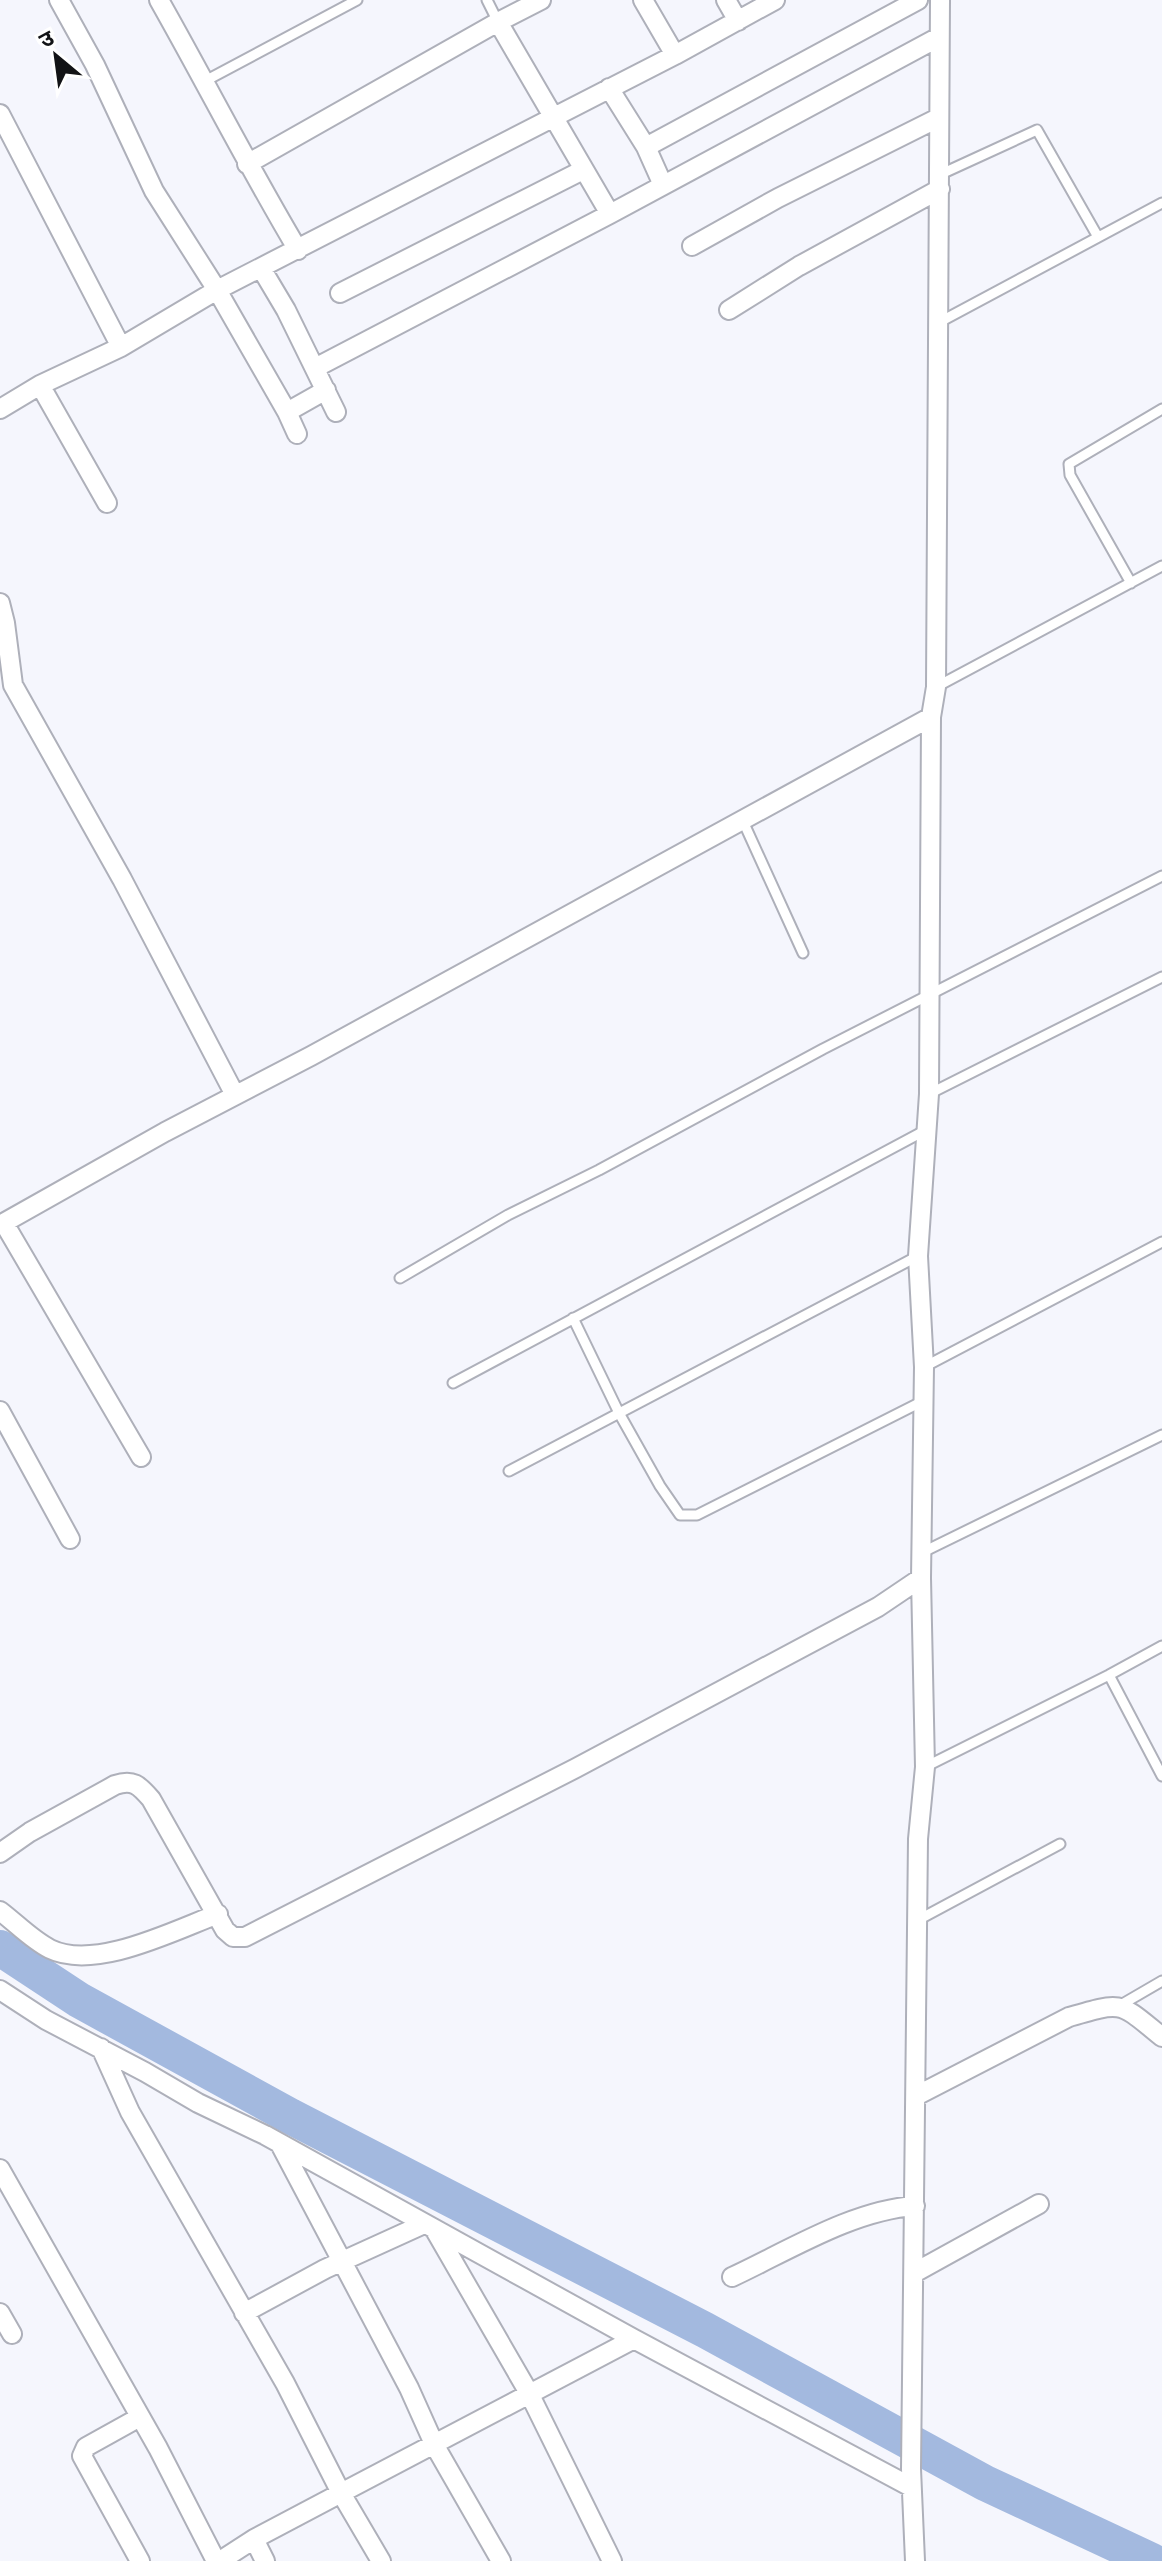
<svg xmlns="http://www.w3.org/2000/svg" width="1162" height="2561" font-family="Merriweather,'Noto Sans Devanagari',serif">
  <style>
    .lines { fill: none; stroke-linecap: round; stroke-linejoin: round }
    .river { stroke: #a3b9df; stroke-width: 36 }
    .service-casing { stroke: #aeb0ba; stroke-width: 13 }
    .minor-casing { stroke: #aeb0ba; stroke-width: 22 }
    .service { stroke: #fff; stroke-width: 9 }
    .minor { stroke: #fff; stroke-width: 18 }
  </style>
  <rect width="100%" height="100%" fill="#f5f6fd"/>
  <g class="lines">
    <path class="river" d="M0,1948l79,52 211,116 415,214 280,153 167,78"/>
    <g class="service-casing">
      <path id="service" d="M487,0l11,22
        M205,81l152,-81
        M939,175l98,-45 61,107
        M936,324l226,-121
        M1131,583l-61,-108 -1,-11 93,-55
        M936,687l226,-121
        M742,819l61,134
        M929,1094l233,-117
        M400,1278l108,-63 91,-45 224,-121 339,-173
        M573,1318l46,95 41,73 20,29h17l226,-114
        M924,1367l238,-125
        M453,1383l473,-253
        M509,1471l409,-215
        M921,1553l241,-118
        M1109,1675l53,101
        M925,1767l184,-92 53,-29
        M918,1920l142,-76
        M1119,2006l43,-25"/>
    </g>
    <g class="minor-casing">
      <path id="minor" d="M59,0l36,65 59,126 63,99 70,122 10,22
        M159,0c47,83 90,168 139,250
        M643,0l32,55
        M726,0l12,21
        M498,22l112,192
        M609,88l37,59 17,38
        M0,114l121,233
        M646,147l272,-147
        M247,164l251,-142 43,-22
        M692,246l86,-48 160,-80
        M261,268l25,42 50,102
        M340,293l243,-123
        M729,310l70,-44 141,-77
        M315,368l295,-154 329,-177
        M40,385l67,118
        M0,409l40,-24 81,-38 96,-57 458,-235 100,-55
        M287,412l39,-22
        M0,603l5,20 8,62 109,194 113,216
        M4,1223l137,234
        M0,1225l165,-93 146,-76 620,-339
        M0,1411l70,128
        M0,1853l30,-21 85,-47c18,-6 24,0 36,14l74,131 8,7h12l331,-169 302,-161 43,-29
        M0,1911c16,12 32,29 50,38 45,22 123,-18 168,-35
        M0,1990l46,30 99,52 53,31 67,32 369,204 277,148
        M101,2048l29,64 155,271 56,110 -87,46 -34,22
        M916,2096l153,-79c55,-16 50,-15 93,20
        M280,2144l129,244 26,58 66,115
        M0,2169l158,279 58,113
        M436,2232l93,161 83,168
        M914,2273l125,-69
        M732,2277c56,-26 121,-67 183,-71
        M0,2313l12,21
        M244,2313l81,-44 99,-45
        M254,2539l11,22
        M140,2561l-58,-105 4,-9 54,-30
        M381,2561l-40,-68 293,-154
        M915,2561l-4,-92 7,-630 7,-72 -4,-189 3,-211 -6,-111 11,-162 2,-377 5,-30c0,-229 2,-458 4,-687"/>
    </g>
    <use href="#service" class="service"/>
    <use href="#minor" class="minor"/>
  </g>
  <g transform="translate(56 56) rotate(331)" stroke="#ffffff" stroke-width="6" paint-order="stroke">
  <path d="M0-6L14 30L0 20L-14 30Z" fill="#121316"/>
  <text y="-12" font-size="22" font-weight="bold" text-anchor="middle" fill="#121316">उ</text>
  </g>
</svg>
